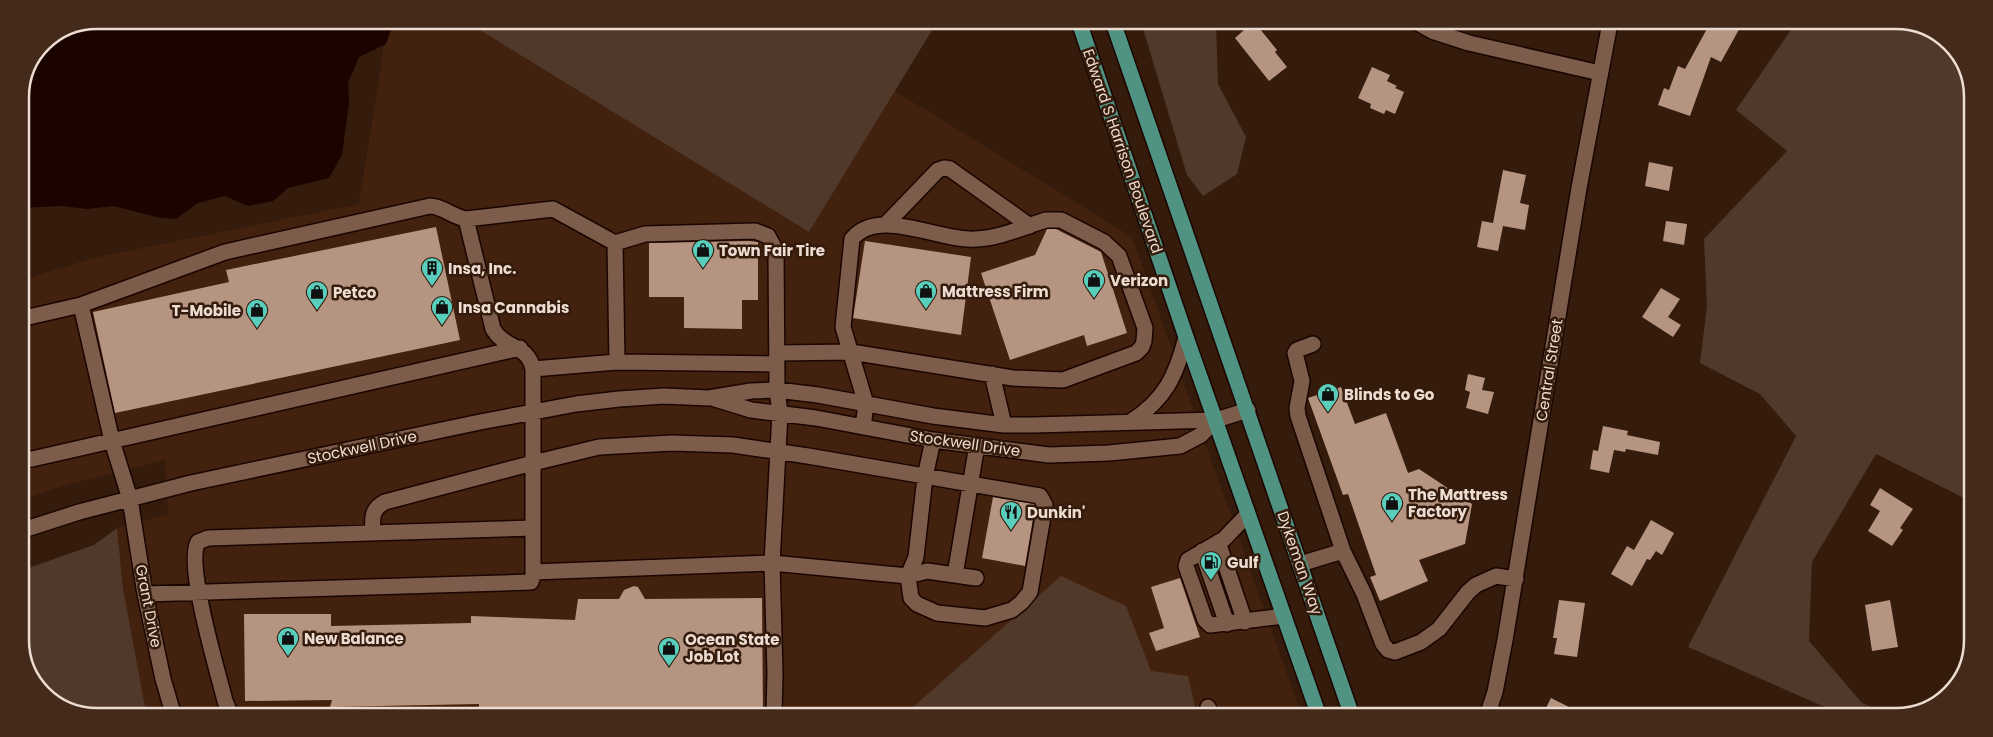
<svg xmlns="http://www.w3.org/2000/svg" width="1993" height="737" font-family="Poppins,sans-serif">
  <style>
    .built { fill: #42220e }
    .green { fill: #50392b }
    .water { fill: #1b0400 }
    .building { fill: #b59582 }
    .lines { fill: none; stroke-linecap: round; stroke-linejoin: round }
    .minor-casing { stroke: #1b0500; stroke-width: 18 }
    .major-casing { stroke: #1b0500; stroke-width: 18 }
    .minor { stroke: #7c5d4c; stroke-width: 15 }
    .major { stroke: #509382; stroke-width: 15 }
    .labels { text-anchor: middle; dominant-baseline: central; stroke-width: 5; stroke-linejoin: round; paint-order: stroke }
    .street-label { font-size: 15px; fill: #eddcd2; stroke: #341b0b }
    .poi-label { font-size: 15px; font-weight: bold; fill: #eddcd2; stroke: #341b0b; text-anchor: start }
    .rim { fill: none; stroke: #eddcd2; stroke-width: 2.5 }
  </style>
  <rect width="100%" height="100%" fill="#341b0b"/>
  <path class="built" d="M388,21h77l344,211 86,-141 237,146 170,479 -168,-1 -140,-80 -90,80 -759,-2 -22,-125 -6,-60 51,-14 -3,-54 -95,24 -50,16v-219l73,-23 266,-54z"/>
  <path class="green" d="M465,21l472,1 -128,210z
    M1141,22l75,1 2,61 28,53 -9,37 -34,22 -16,-21z
    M1795,24h126l36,26 16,41 -3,410 -94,-47 -64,108 -3,79 53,62 35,14h-49l-160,-70 108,-211 -36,-42 -60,-31 7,-57 -3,-67 83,-88 -51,-41z
    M117,528l6,60 23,125h-74l-36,-26 -16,-41v-75l74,-26z
    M1061,576l65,30 25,65 37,5 9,39h-293z"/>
  <path class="water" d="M97,20l295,1 1,3 -7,20 -27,13 -11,26 1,19 -7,53 -13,23 -41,10 -15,13 -25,5 -23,-10 -27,7 -22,16 -20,-2 -42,-11 -27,3 -26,-3 -41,2v-116l23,-50z"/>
  <path class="building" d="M1252,23h3l22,27 -2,2 12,15 -18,14 -34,-43z
    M1719,24h23l-21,38 -10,-5 -21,59 -32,-11 6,-17 5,2 9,-24 7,3 24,-44 7,4z
    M1372,67l18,8 -3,6 10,5 -2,2 9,4 -9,22 -9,-4 -2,4 -14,-6 1,-4 -13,-6z
    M1649,162l24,5 -4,24 -24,-5z
    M1503,170l23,5 -6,28 9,2 -4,25 -22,-4 -5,25 -21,-4 5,-26 11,2z
    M1666,221l21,3 -3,21 -21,-4z
    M436,227l24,113 -345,73 -22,-101 136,-30 -3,-12z
    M1047,229h9l45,23 26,81 -40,13 -3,-11 -74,25 -29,-87 54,-18z
    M749,241l9,1v58h-16v29l-58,-1v-31h-35v-54z
    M865,241l106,16 -10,78 -108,-17z
    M1661,288l19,11 -12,18 13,8 -8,12 -31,-20z
    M1468,374l17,4 -3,12 12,2 -6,22 -22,-6 4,-16 -5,-2z
    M1341,387l14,37 31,-11 22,60 11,-4 53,35 -7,40 -46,16 9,21 -48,20 -10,-24 6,-2 -28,-81 -5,1 -35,-97z
    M1603,426l25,5 -1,4 33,7 -2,13 -32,-6 -1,3 -11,-2 -5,23 -19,-4 3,-19 5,1z
    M1880,488l33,21 -13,19 3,2 -11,16 -24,-15 12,-20 -10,-6z
    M993,497l41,7 1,3 -10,59 -43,-8z
    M1651,520l23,13 -12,22 -6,-4 -6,9 -3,-1 -15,27 -21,-12 16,-28 7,4z
    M1180,578l20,59 -44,14 -7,-18 15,-5 -13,-41z
    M634,586l4,1 7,12 117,-1 1,116h-259l-25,-1v-9l-149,3 2,-7 -87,1 -1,-87h87v12l140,-3v-7l104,4 3,-21h41l5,-9z
    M1559,600l26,3 -8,54 -23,-3 3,-16h-4z
    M1890,600l8,47 -26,4 -7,-46z
    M1551,698l36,18h-45z"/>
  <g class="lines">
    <g class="minor-casing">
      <path id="minor" d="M1418,23l14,8 37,12 131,30
        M886,224l52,-54 6,-2 6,1 80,57
        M615,243l30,-9 110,-3 13,5 8,15 1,139 3,23 -8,150 3,110 -1,41
        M81,305l31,136 18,58 15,95 18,85 10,34
        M20,319l61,-14 144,-53 205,-46c12,0 23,11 36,13l87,-10 62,34 2,119
        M1313,344l-16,6 -2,3 7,28 -5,27 1,8 45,135
        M777,353l74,-1 162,26 50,2 73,-27 6,-6 2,-6 1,-13 -26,-72 -15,-14 -43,-22h-15c-23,7 -45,18 -70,19 -35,3 -98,-33 -124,0l-9,88 23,77 -3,23
        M533,369l84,-7 160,2
        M992,374l12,51
        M715,399l36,11 65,8 117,22 116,15 60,-2 71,-7 21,-11 15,-15
        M1130,422c35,-22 46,-46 56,-85
        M20,451l5,8h7l488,-111
        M1248,514l-24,25 -36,21 -2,6 19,54 5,5 74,-9
        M20,531l59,-19 112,-29 289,-61 96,-18 43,-5 45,-3 45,2 42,-7 26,-1 41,5 115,21 71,9h29l183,-5 32,-10
        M373,533c-1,-14 -2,-24 12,-31l148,-39 66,-16 73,-4 61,2 75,11 232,40 5,9 -15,87 -8,10 -10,8 -27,8 -48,-5 -20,-9 -6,-6 -3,-22 8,-19 9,-80 8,-37
        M1218,542l27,80
        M1202,551l25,73
        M1300,564l43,-13 21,43 19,50 5,6 7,2 26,-10 18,-13 29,-37 8,-7 20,-9 20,3
        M533,572l239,-9 136,13 19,-5 49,7
        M955,575l22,-130
        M145,594l386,-12 2,-6v-207c-6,-26 -28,-19 -40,-40l-27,-110
        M1208,707l3,8
        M230,713l-5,-12c-7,-29 -40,-137 -27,-159l10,-4 325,-10
        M1487,716l8,-24 10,-52 74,-452 31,-165"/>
    </g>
    <g class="major-casing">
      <path id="major" d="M1079,22l107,315 133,379
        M1113,22l239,694"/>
    </g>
    <use href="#minor" class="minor"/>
    <use href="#major" class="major"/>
  </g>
  <defs>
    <g id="shop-pin" transform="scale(1.125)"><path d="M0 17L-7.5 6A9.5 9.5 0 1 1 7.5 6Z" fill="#5acebd" stroke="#341b0b"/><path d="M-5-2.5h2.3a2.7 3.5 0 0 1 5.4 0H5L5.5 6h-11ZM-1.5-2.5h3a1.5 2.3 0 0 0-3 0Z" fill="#111"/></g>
    <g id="building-pin" transform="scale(1.125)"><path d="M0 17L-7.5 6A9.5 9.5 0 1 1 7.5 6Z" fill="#5acebd" stroke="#341b0b"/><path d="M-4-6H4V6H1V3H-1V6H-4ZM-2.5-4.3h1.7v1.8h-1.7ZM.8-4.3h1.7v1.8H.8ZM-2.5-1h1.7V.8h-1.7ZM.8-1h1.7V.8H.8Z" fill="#111"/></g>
    <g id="restaurant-pin" transform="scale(1.125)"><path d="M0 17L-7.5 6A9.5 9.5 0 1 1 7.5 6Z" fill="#5acebd" stroke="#341b0b"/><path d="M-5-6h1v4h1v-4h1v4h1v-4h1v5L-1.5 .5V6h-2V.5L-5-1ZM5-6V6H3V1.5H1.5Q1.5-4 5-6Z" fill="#111"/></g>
    <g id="fuel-pin" transform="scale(1.125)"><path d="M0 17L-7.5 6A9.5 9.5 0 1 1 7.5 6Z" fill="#5acebd" stroke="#341b0b"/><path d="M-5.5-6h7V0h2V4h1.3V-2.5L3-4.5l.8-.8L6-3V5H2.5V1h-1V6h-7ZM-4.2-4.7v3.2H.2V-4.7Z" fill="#111"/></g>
  </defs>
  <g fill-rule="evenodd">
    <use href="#shop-pin" x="703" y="250"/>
    <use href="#building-pin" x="432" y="268"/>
    <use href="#shop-pin" x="1094" y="280"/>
    <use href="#shop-pin" x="926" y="291"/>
    <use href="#shop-pin" x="317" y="292"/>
    <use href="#shop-pin" x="442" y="307"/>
    <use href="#shop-pin" x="257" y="310"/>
    <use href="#shop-pin" x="1328" y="394"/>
    <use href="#shop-pin" x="1392" y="503"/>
    <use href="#restaurant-pin" x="1011" y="512"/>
    <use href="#fuel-pin" x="1211" y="562"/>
    <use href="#shop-pin" x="288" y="638"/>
    <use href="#shop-pin" x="669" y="648"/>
  </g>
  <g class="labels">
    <g class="street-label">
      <text transform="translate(1123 151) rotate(71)">Edward S Harrison Boulevard</text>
      <text transform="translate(1549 370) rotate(-81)">Central Street</text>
      <text transform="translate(965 443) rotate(8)">Stockwell Drive</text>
      <text transform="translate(362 447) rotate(-12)">Stockwell Drive</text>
      <text transform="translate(1300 563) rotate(71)">Dykeman Way</text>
      <text transform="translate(149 606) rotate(79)">Grant Drive</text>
    </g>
    <g class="poi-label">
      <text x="719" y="250">Town Fair Tire</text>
      <text x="448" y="268">Insa, Inc.</text>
      <text x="1110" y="280">Verizon</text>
      <text x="942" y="291">Mattress Firm</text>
      <text x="333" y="292">Petco</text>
      <text x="458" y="307">Insa Cannabis</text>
      <text x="241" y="310" text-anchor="end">T-Mobile</text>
      <text x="1344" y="394">Blinds to Go</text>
      <text x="1408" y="494">The Mattress<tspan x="1408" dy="17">Factory</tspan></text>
      <text x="1027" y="512">Dunkin'</text>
      <text x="1227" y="562">Gulf</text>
      <text x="304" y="638">New Balance</text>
      <text x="685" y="639">Ocean State<tspan x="685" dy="17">Job Lot</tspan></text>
    </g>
  </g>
  <path d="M0 0H1993V737H0ZM97 29H1896A68 68 0 0 1 1964 97V640A68 68 0 0 1 1896 708H97A68 68 0 0 1 29 640V97A68 68 0 0 1 97 29Z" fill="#432a1b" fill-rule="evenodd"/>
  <path class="rim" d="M97 29H1896A68 68 0 0 1 1964 97V640A68 68 0 0 1 1896 708H97A68 68 0 0 1 29 640V97A68 68 0 0 1 97 29Z"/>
</svg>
